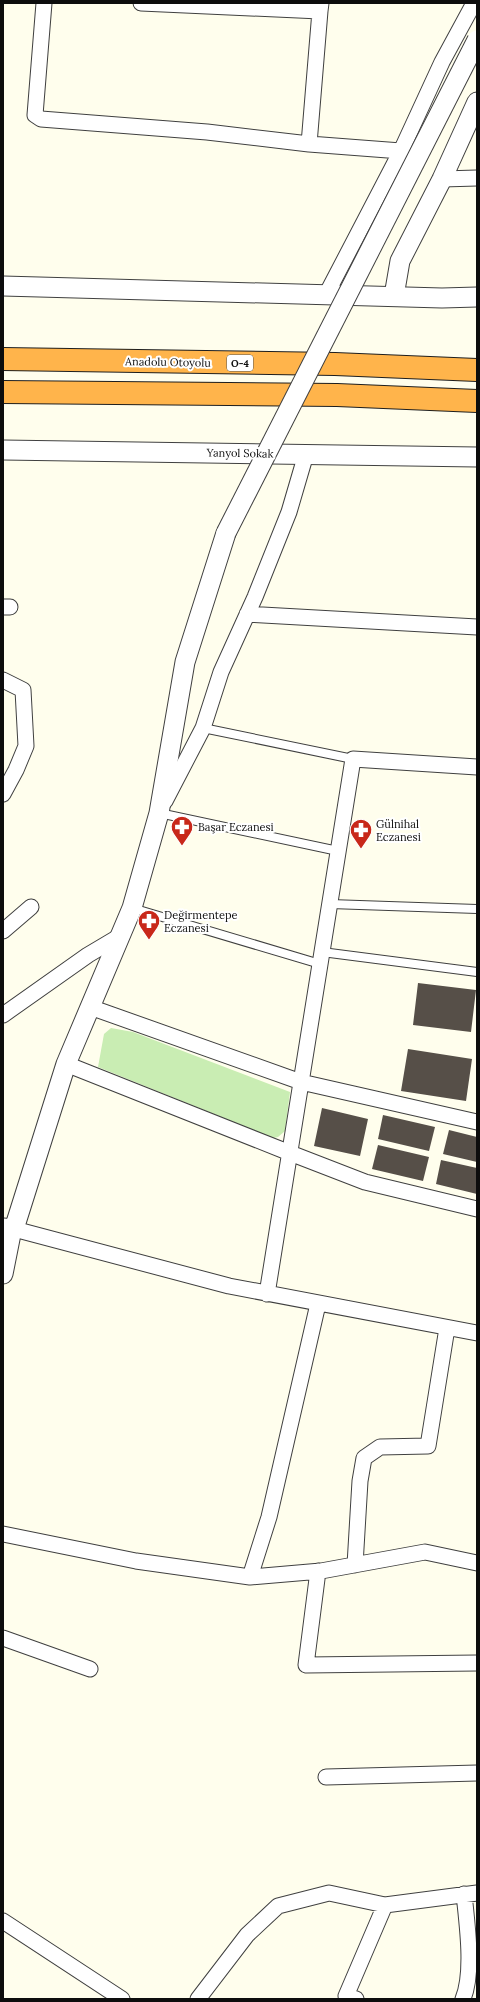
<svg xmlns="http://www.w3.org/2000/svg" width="480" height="2002" font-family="Lora,serif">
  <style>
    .green { fill: #c9edb3 }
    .building { fill: #564f48 }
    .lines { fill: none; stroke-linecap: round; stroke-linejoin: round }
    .service-casing { stroke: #404040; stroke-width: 10 }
    .minor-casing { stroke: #404040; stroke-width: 17 }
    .tertiary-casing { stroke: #404040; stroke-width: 21 }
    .motorway-casing { stroke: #1e1e1e; stroke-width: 24 }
    .service { stroke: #fff; stroke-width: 8 }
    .minor { stroke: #fff; stroke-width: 15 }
    .tertiary { stroke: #fff; stroke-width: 19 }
    .motorway { stroke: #ffb44b; stroke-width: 22 }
    .tertiary-bridge-casing { stroke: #404040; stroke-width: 21; stroke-linecap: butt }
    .tertiary-bridge { stroke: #fff; stroke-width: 19 }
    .labels { text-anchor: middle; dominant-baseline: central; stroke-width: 4; stroke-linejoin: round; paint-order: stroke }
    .shield { fill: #fff; stroke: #565656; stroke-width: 1 }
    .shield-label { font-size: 10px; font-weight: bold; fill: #0d0d0d }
    .street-label { font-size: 11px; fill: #0d0d0d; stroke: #fff }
    .poi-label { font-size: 11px; fill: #0d0d0d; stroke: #fff; text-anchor: start }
  </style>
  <rect width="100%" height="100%" fill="#fffeed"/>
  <path class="green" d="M111,1028l22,4 157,60 -5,39 -7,6 -5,1 -175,-71 6,-33z"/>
  <path class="building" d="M418,983l58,7 -5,42 -58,-7z
    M408,1049l64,10 -6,42 -65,-10z
    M322,1108l46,11 -8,37 -46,-10z
    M383,1115l52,12 -6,24 -51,-12z
    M449,1130l28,7v25l-34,-8z
    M378,1145l51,12 -6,24 -51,-12z
    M441,1160l36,8v26l-41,-10z"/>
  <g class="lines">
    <g class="service-casing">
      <path id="service" d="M203,728l150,31
        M159,813l179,38
        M330,904l147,5
        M132,908l188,56
        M322,952l155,20"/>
    </g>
    <g class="minor-casing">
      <path id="minor" d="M44,3l-9,112 6,4 166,13 102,12 92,7
        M141,3l179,8 1,-8
        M309,144l11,-133
        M442,179l35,-1
        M326,295l75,-144 41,-89 32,-59
        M3,607h7
        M247,614l230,13
        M3,680l20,10 3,56 -10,24 -13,24
        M165,801l38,-73 18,-56 34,-75 34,-85 17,-58
        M3,931l28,-24
        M90,1007l211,75 176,40
        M3,1015l85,-60 32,-19
        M66,1064l224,89 75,29 112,27
        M14,1229l215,57 248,47
        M267,1294l86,-535 124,8
        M3,1534l133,27 114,16 71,-6 104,-19 52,11
        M355,1565l5,-84 4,-23 16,-11 48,-1 19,-118
        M318,1571l-12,94 171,-2
        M250,1577l19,-60 49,-213
        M3,1638l87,31
        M326,1777l151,-4
        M3,1921l119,78
        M198,1999l49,-64 31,-29 51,-13 56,12 92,-12
        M356,1999l-10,-3 39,-91
        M463,1999c11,-27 4,-75 1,-105"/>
    </g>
    <g class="tertiary-casing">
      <path id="tertiary" d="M3,286l439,12 35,-1
        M394,296l6,-35 42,-82 35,-77
        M3,450l474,7
        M3,1228l11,1 52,-165 66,-156 27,-95 26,-151 41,-129
        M3,1274l9,-45"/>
    </g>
    <g class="motorway-casing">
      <path id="motorway" d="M3,359l332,5 142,6
        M3,392l334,3 140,6"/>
    </g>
    <use href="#service" class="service"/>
    <use href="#minor" class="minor"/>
    <use href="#tertiary" class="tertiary"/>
    <use href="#motorway" class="motorway"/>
    <g class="tertiary-bridge-casing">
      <path id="tertiary-bridge" d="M226,533l251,-493"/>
    </g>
    <use href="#tertiary-bridge" class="tertiary-bridge"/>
  </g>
  <defs>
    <g id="pharmacy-pin" transform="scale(1.15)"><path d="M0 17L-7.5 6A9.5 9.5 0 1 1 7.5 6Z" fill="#c8281a" stroke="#fff"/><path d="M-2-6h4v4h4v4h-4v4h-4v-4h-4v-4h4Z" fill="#fff"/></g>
  </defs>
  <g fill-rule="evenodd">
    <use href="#pharmacy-pin" x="182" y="827"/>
    <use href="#pharmacy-pin" x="361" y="830"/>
    <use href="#pharmacy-pin" x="149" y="921"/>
  </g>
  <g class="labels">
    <rect class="shield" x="227" y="355" width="26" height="16" rx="3"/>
    <g class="shield-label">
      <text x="240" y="363">O-4</text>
    </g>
    <g class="street-label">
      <text transform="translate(168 362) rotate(1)">Anadolu Otoyolu</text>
      <text transform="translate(240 453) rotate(1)">Yanyol Sokak</text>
    </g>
    <g class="poi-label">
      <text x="376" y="824">Gülnihal<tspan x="376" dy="13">Eczanesi</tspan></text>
      <text x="198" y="827">Başar Eczanesi</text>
      <text x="164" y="915">Değirmentepe<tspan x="164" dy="13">Eczanesi</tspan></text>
    </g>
  </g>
  <rect width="480" height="2002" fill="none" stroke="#0d0d0d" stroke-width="8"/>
</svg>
